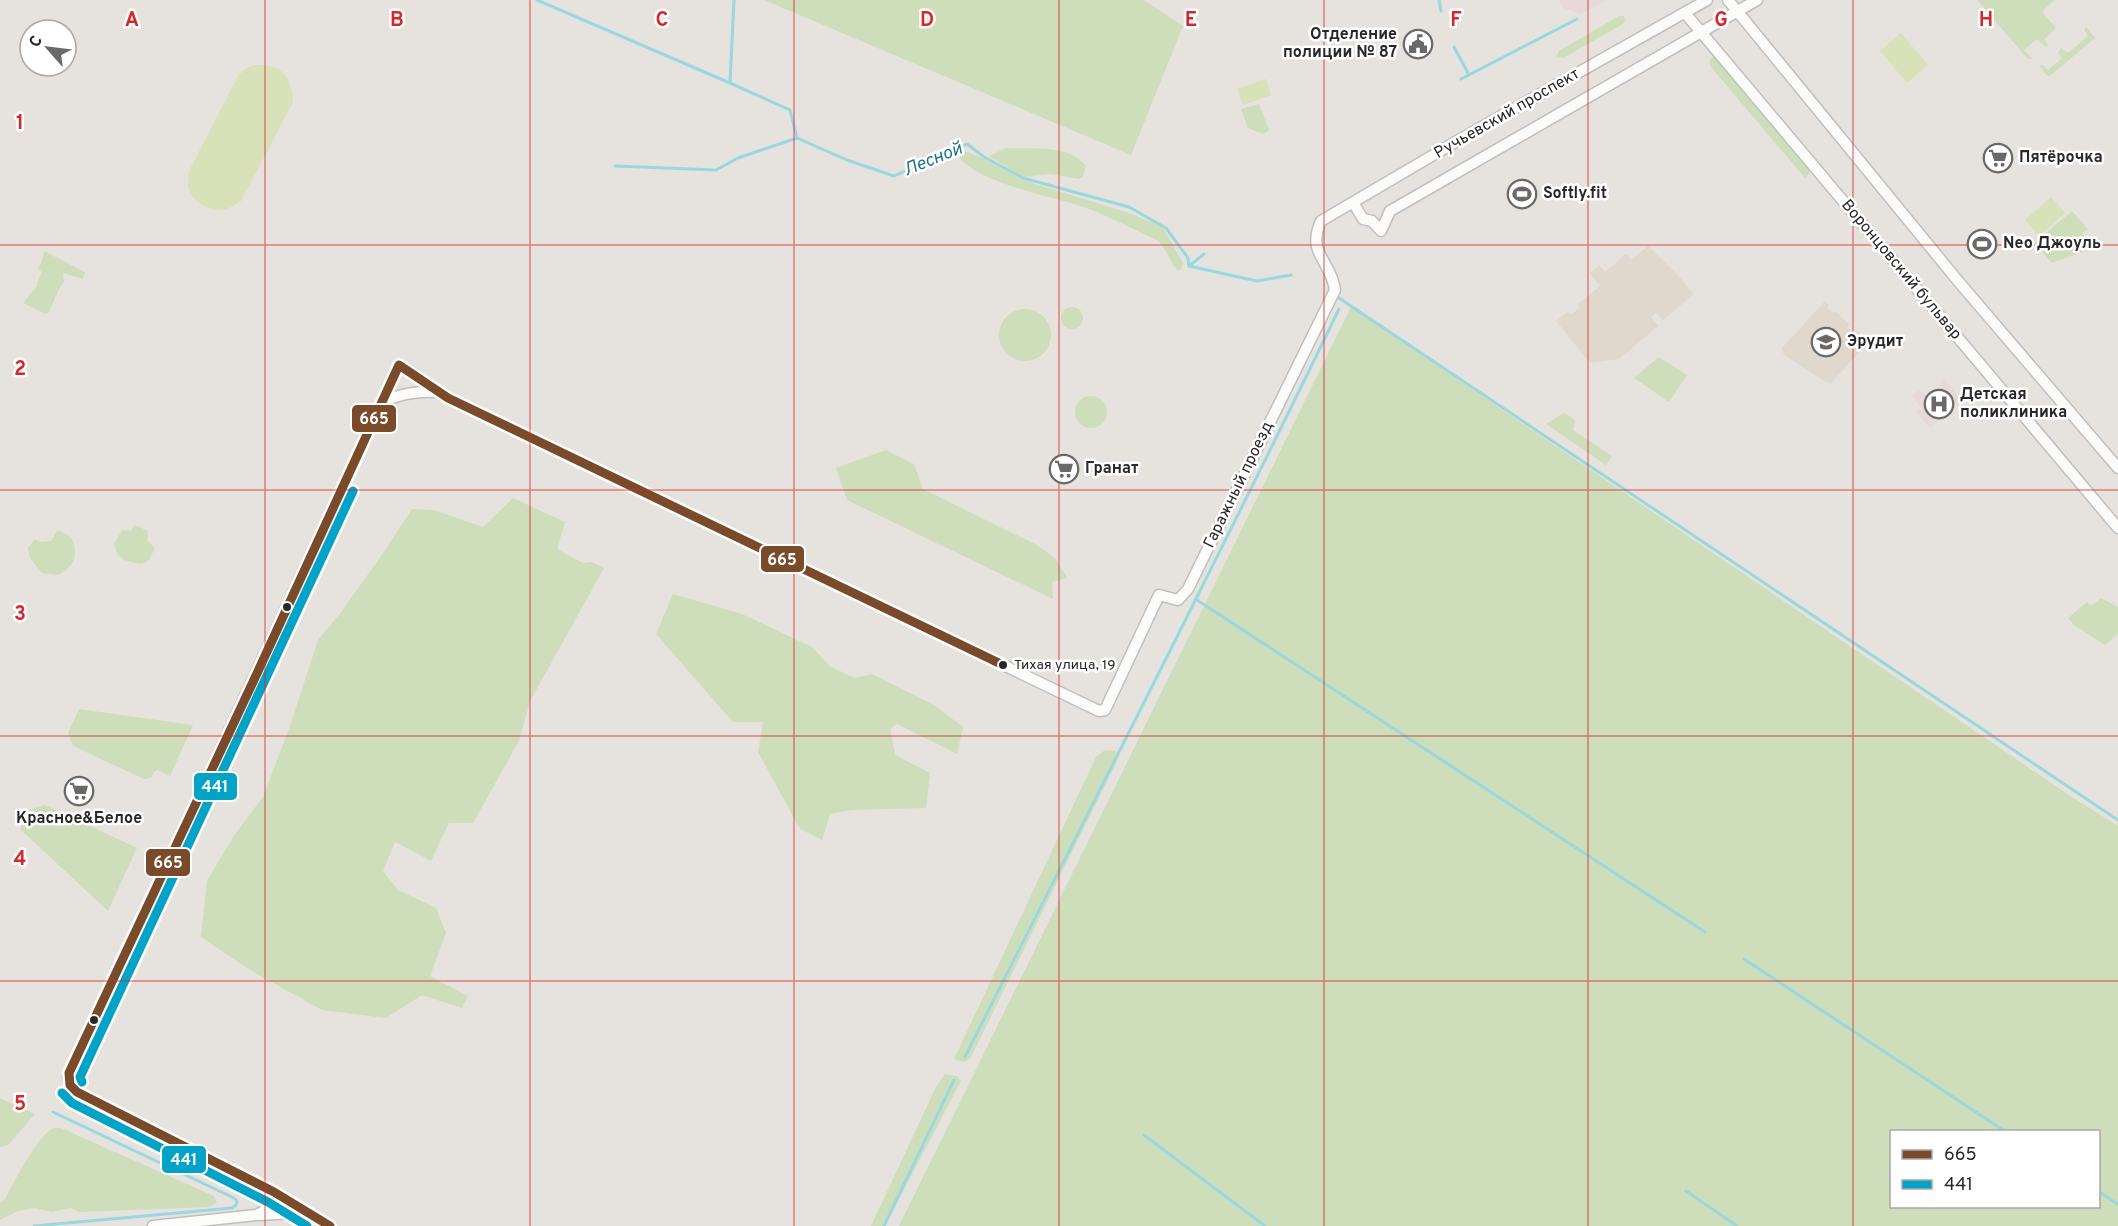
<svg xmlns="http://www.w3.org/2000/svg" width="2118" height="1226" font-family="Overpass,sans-serif">
  <style>
    .education { fill: #e0d7cd }
    .medical { fill: #e7d8d9 }
    .green { fill: #cedeba; fill-rule: evenodd }
    .pitch { fill: #d8e1b8 }
    .lines { fill: none; stroke-linecap: round; stroke-linejoin: round }
    .stream { stroke: #99d8e0; stroke-width: 3 }
    .minor-casing { stroke: #c0bfbf; stroke-width: 13 }
    .minor { stroke: #fbfbfa; stroke-width: 10 }
    .bus-1-casing { stroke: #fff; stroke-width: 14 }
    .bus-2-casing { stroke: #fff; stroke-width: 14 }
    .bus-1 { stroke: #7a4b2a; stroke-width: 9 }
    .bus-2 { stroke: #02a3c6; stroke-width: 9 }
    .grid { fill: none; stroke: #d62828; stroke-width: 1.5; stroke-opacity: 0.55 }
    .bus-dot { fill: #282828; stroke: #fff; stroke-width: 2 }
    .labels { text-anchor: middle; dominant-baseline: central; stroke-width: 5; stroke-linejoin: round; paint-order: stroke }
    .bus-label { font-size: 14px; fill: #282828; stroke: #fff; text-anchor: start }
    .poi-label { font-size: 16px; font-weight: bold; fill: #282828; stroke: #fff; text-anchor: start }
    .street-label { font-size: 16px; fill: #282828; stroke: #fff }
    .water-label { font-size: 18px; font-style: italic; fill: #1b7289; stroke: #fff }
    .grid-label { font-size: 20px; text-anchor: middle; font-weight: bold; fill: #d62828; stroke: #fff; stroke-width: 5; stroke-linejoin: round; paint-order: stroke }
    .line-badge { stroke: #fff; stroke-width: 2 }
    .badge-label { font-size: 16px; text-anchor: middle; font-weight: bold; fill: #fff }
  </style>
  <rect width="100%" height="100%" fill="#e6e2de"/>
  <path class="education" d="M1648,246l25,24 21,24 -31,26 -7,-8 -5,5 7,9 -39,33 -29,4 -34,-42 12,-9 3,3 9,-8 -2,-3 22,-18 -10,-13 9,-8 6,7 21,-18 5,6z
    M1825,301l4,4 -2,3 6,5 2,-2 14,13 -2,3 6,5 3,-2 5,5 -2,3 5,4 3,-2 2,2 -38,41 -5,-1 -42,-27 -2,-7z"/>
  <path class="medical" d="M1559,0h48l-26,14 -18,-6z
    M1944,379l19,21 -33,28 -14,-16 5,-5 -9,-11 7,-6 10,8 12,-11 -2,-3z"/>
  <path class="green" d="M764,0h380l39,26 -52,129z
    M1977,0h77l-12,12 14,16 -12,11 4,6 -3,2 -8,-8 -13,11 8,9h-4z
    M1619,16h5l1,4 -2,4 -60,34 -7,-1 3,-6z
    M2086,27l9,11 -45,38h-3l-8,-11h4l5,5 14,-12 -4,-5 3,-5 7,5 20,-17 -4,-6z
    M1714,54l96,115 -1,5 -4,4 -94,-111 -2,-5z
    M1259,104l10,26 -6,4 -15,-6 -7,-19z
    M1006,148c26,1 63,-4 80,18l-3,10 -4,3 -29,-5 -27,3 -34,-21z
    M965,151l19,8 39,21 106,33 33,13 21,37 -2,7 -3,1c-9,-9 -11,-23 -21,-31 -25,-11 -50,-25 -76,-34 -28,-9 -109,-25 -122,-50z
    M2072,211l16,18 -6,4 11,15 -41,15 -18,-20z
    M44,251l41,21 -2,7 -20,-6 1,9 -5,7 -10,23 -3,2 -23,-11 14,-17v-3l5,-11 -4,-3 5,-11z
    M1351,307l721,490 46,29v400h-1219zM1892,1132h206v74h-206z
    M1061 318a11 11 0 1 1 22 0a11 11 0 1 1-22 0Z
    M999 335a26 26 0 1 1 52 0a26 26 0 1 1-52 0Z
    M1659,357l28,18 -18,27 -35,-24z
    M1075 412a16 16 0 1 1 32 0a16 16 0 1 1-32 0Z
    M1564,413l11,7 -2,10 39,26 -6,9 -60,-41z
    M886,450l28,14 9,25 114,56 18,13 12,20 -15,4 1,17 -206,-99 -11,-32z
    M513,498l52,24 -8,27 26,14 9,-1 12,6 -74,133 -11,40 -46,82h-24l-18,38 -36,-19 -12,29 15,19 38,18 10,25 -16,43 38,20 -6,12 -40,-13 -36,23 -64,-8 -72,-40 -49,-33 6,-56 26,-44 30,-40 27,-71 28,-86 24,-29 41,-58 29,-44 22,1 49,17z
    M135,525l13,6 -1,9 8,8 -6,12 -7,4 -7,-1 -11,-3 -6,-5 -4,-11 8,-14 9,1z
    M58,530l13,7c8,17 4,28 -12,38l-17,-2 -12,-15 -2,-10 7,-9 6,3 10,-1z
    M673,594l69,20 70,33 19,20 24,11 17,-4 62,31 29,22 -6,27 -60,-30 -7,5 5,26 35,18 -4,35 -75,2 -21,4 -8,26 -22,-11 -42,-77 5,-30h-30l-77,-88z
    M2101,598l17,9v27l-13,11 -31,-20 -6,-7 19,-16 4,4z
    M79,709l114,16 -23,51 -12,-6 -4,2 -3,6 -7,1 -71,-33 -5,-13z
    M1105,750l10,1 4,6 -149,302 -7,3 -9,-3 142,-302z
    M45,805l92,43 -29,63 -88,-82 9,-19z
    M945,1074l12,2 4,5 -76,145h-14l65,-139z
    M0,1098l35,16 -27,31 -8,2z
    M54,1128h7l153,68 3,7 -8,4 -129,5 -9,-4 -19,4 -17,-4 -17,3 -18,9v-17l5,-4c9,-17 33,-65 49,-71z"/>
  <path class="pitch" d="M1901,33l27,32 -21,18 -27,-32z
    M255,65c27,-1 37,11 38,37l-52,99c-6,4 -11,7 -17,9 -16,2 -34,-9 -36,-25 0,-4 1,-10 1,-14l49,-95 8,-8z
    M1266,79l5,16 -28,10 -6,-16z
    M2051,197l14,16 -26,23 -14,-16z"/>
  <g class="lines">
    <path class="stream" d="M537,0l193,83 60,27 7,28
      M1439,0l2,11
      M1454,47l15,28
      M1461,79l116,-60
      M730,83l4,-83
      M615,166l101,4 22,-12 59,-20 50,22 47,16 73,-32 17,13 39,21 106,29 37,21 22,30 1,8 68,15 34,-6
      M1189,266l15,-12
      M1339,298l779,522
      M1197,600l508,332
      M1744,959l262,173
      M965,1057c125,-249 253,-497 374,-748
      M1144,1135l121,91
      M1686,1191l51,35
      M2098,1191l20,13
      M34,1226l198,-18 4,-3 1,-4 -3,-3 -181,-86
      M884,1226l70,-146"/>
    <g class="minor-casing">
      <path id="minor" d="M1728,0l230,281 160,187
        M1685,13l433,515
        M1354,204l9,15 9,2 9,10 9,-20 367,-211
        M382,402c19,-8 34,-11 54,-10
        M260,1215l34,-2 13,2
        M153,1226l103,-11c11,-5 18,-10 18,-23
        M330,1226l-56,-34 -197,-100 -7,-7 -2,-8 331,-712c18,9 31,24 49,33l651,313 6,-1 54,-115 19,5 10,-11 147,-299c-4,-30 -29,-36 -14,-69l143,-84 243,-137"/>
    </g>
    <use href="#minor" class="minor"/>
    <g class="bus-1-casing">
      <path id="bus-1" d="M70,1085l-1,-12 184,-391 146,-317 49,33 555,267
        M70,1085l7,7 197,100 56,34"/>
    </g>
    <g class="bus-2-casing">
      <path id="bus-2" d="M82,1082l-2,-5 273,-586
        M62,1093l10,10 196,99 39,24"/>
    </g>
    <use href="#bus-1" class="bus-1"/>
    <use href="#bus-2" class="bus-2"/>
  </g>
  <path class="grid" d="M265,0v1226M530,0v1226M794,0v1226M1059,0v1226M1324,0v1226M1588,0v1226M1853,0v1226M0,245h2118M0,490h2118M0,736h2118M0,981h2118"/>
  <defs>
    <g id="civic-ring" transform="scale(1.5)"><circle r="9.5" fill="#fff" stroke="#6a6968" stroke-width="1.5"/><path d="M-.6-6.5H3V-4.5H.6V-3L4-1V1h2V6H-6V1h2V-1L-.6-3ZM-1.2 2.5V6h2.4V2.5Z" fill="#6a6968"/></g>
    <g id="supermarket-ring" transform="scale(1.5)"><circle r="9.5" fill="#fff" stroke="#6a6968" stroke-width="1.5"/><path d="M-6-5.5h2.5l.6 2H6L4.5 2H-2.5L-4.4-4H-6ZM-1.5 3.2a1.3 1.3 0 1 0 .1 0ZM3 3.2a1.3 1.3 0 1 0 .1 0Z" fill="#6a6968"/></g>
    <g id="stadium-ring" transform="scale(1.5)"><circle r="9.5" fill="#fff" stroke="#6a6968" stroke-width="1.5"/><path d="M0-5a6.5 5 0 1 0 0 10a6.5 5 0 1 0 0-10ZM-3.5-1.8h7v3.6h-7Z" fill="#6a6968"/></g>
    <g id="school-ring" transform="scale(1.5)"><circle r="9.5" fill="#fff" stroke="#6a6968" stroke-width="1.5"/><path d="M0-5L7-2L0 1L-7-2ZM-4 1L0 2.5L4 1V4Q0 6-4 4Z" fill="#6a6968"/></g>
    <g id="hospital-ring" transform="scale(1.5)"><circle r="9.5" fill="#fff" stroke="#6a6968" stroke-width="1.5"/><path d="M-5-5h3v3.5h4V-5h3V5h-3V1.5h-4V5h-3Z" fill="#6a6968"/></g>
  </defs>
  <g fill-rule="evenodd">
    <use href="#civic-ring" x="1418" y="44"/>
    <use href="#supermarket-ring" x="1998" y="158"/>
    <use href="#stadium-ring" x="1522" y="194"/>
    <use href="#stadium-ring" x="1982" y="244"/>
    <use href="#school-ring" x="1826" y="342"/>
    <use href="#hospital-ring" x="1939" y="404"/>
    <use href="#supermarket-ring" x="1064" y="469"/>
    <use href="#supermarket-ring" x="79" y="791"/>
  </g>
  <g class="bus-dot">
    <circle cx="287" cy="607" r="5"/>
    <circle cx="1003" cy="665" r="5"/>
    <circle cx="94" cy="1020" r="5"/>
  </g>
  <g class="labels">
    <g class="bus-label">
      <text x="1014" y="665">Тихая улица, 19</text>
    </g>
    <g class="poi-label">
      <text x="1397" y="35" text-anchor="end">Отделение<tspan x="1397" dy="18">полиции № 87</tspan></text>
      <text x="2019" y="158">Пятёрочка</text>
      <text x="1543" y="194">Softly.fit</text>
      <text x="2003" y="244">Neo Джоуль</text>
      <text x="1847" y="342">Эрудит</text>
      <text x="1960" y="395">Детская<tspan x="1960" dy="18">поликлиника</tspan></text>
      <text x="1085" y="469">Гранат</text>
      <text x="79" y="819" text-anchor="middle">Красное&amp;Белое</text>
    </g>
    <g class="street-label">
      <text transform="translate(1507 114) rotate(-30)">Ручьевский проспект</text>
      <text transform="translate(1901 270) rotate(50)">Воронцовский бульвар</text>
      <text transform="translate(1239 485) rotate(-64)">Гаражный проезд</text>
    </g>
    <g class="water-label">
      <text transform="translate(933 160) rotate(-22)">Лесной</text>
    </g>
  </g>
  <g class="grid-label">
    <text x="132" y="26">A</text>
    <text x="397" y="26">B</text>
    <text x="662" y="26">C</text>
    <text x="927" y="26">D</text>
    <text x="1191" y="26">E</text>
    <text x="1456" y="26">F</text>
    <text x="1721" y="26">G</text>
    <text x="1986" y="26">H</text>
    <text x="20" y="129">1</text>
    <text x="20" y="375">2</text>
    <text x="20" y="620">3</text>
    <text x="20" y="865">4</text>
    <text x="20" y="1110">5</text>
  </g>
  <g class="line-badge">
    <rect x="351" y="404" width="46" height="29" rx="6" fill="#7a4b2a"/>
    <rect x="760" y="545" width="45" height="28" rx="6" fill="#7a4b2a"/>
    <rect x="193" y="772" width="45" height="29" rx="6" fill="#02a3c6"/>
    <rect x="145" y="848" width="46" height="29" rx="6" fill="#7a4b2a"/>
    <rect x="161" y="1145" width="46" height="29" rx="6" fill="#02a3c6"/>
  </g>
  <g class="badge-label">
    <text x="374" y="424">665</text>
    <text x="782" y="565">665</text>
    <text x="215" y="792">441</text>
    <text x="168" y="868">665</text>
    <text x="184" y="1165">441</text>
  </g>
  <rect x="1890" y="1130" width="210" height="78" fill="#ffffff" stroke="#a9a9a9" stroke-width="1.5"/>
  <rect x="1902" y="1150" width="30" height="9" fill="#7a4b2a" stroke="#a9a9a9" stroke-width="1.5"/>
  <text x="1944" y="1160" font-size="18" fill="#282828">665</text>
  <rect x="1902" y="1180" width="30" height="9" fill="#02a3c6" stroke="#a9a9a9" stroke-width="1.5"/>
  <text x="1944" y="1190" font-size="18" fill="#282828">441</text>
  <g transform="translate(48 48) rotate(298)"><circle r="28" fill="#ffffff" stroke="#a9a9a9" stroke-width="1.5"/>
  <path d="M0-4.5L10 22L0 15L-10 22Z" fill="#6a6968"/>
  <text y="-9" font-size="16" font-weight="bold" text-anchor="middle" fill="#282828">С</text>
  </g>
</svg>
